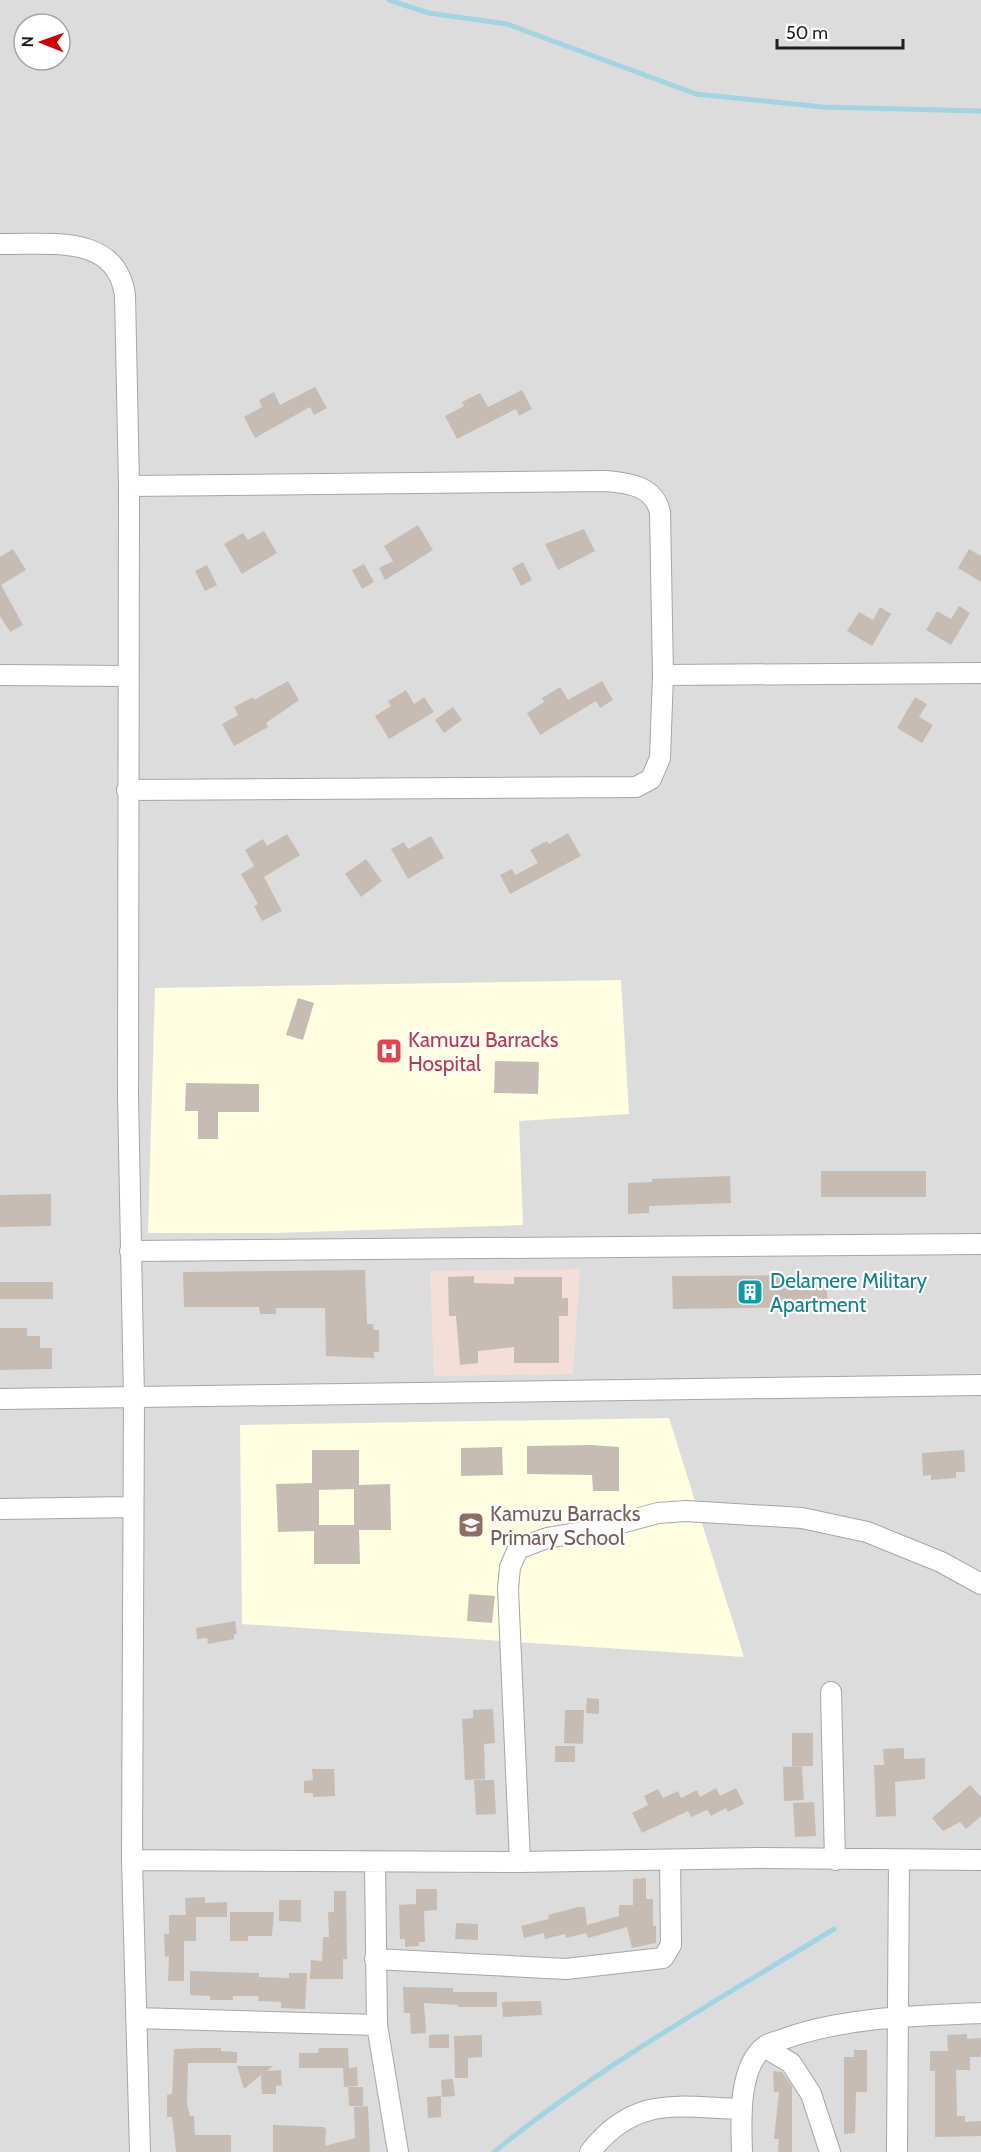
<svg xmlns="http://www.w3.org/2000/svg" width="981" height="2152" font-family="Cabin,sans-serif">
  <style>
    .residential { fill: #dddcdc; fill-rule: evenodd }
    .education { fill: #fffee0 }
    .military { fill: #f3dfd8 }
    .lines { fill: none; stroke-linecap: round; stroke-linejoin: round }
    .stream { stroke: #a3d4e1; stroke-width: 5 }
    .building { fill: #c6bcb4; fill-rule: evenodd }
    .minor-casing { stroke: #a6a6a6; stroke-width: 22 }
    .minor { stroke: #fff; stroke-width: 20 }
    .labels { text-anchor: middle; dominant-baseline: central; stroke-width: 4.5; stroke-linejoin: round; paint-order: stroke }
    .health-label { font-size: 21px; fill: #be3a42; stroke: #fff; text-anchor: start }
    .culture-label { font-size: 21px; fill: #0d838f; stroke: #fff; text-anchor: start }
    .education-label { font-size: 21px; fill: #785e54; stroke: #fff; text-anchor: start }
  </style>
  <rect width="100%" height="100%" fill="#f1ede5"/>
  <path class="residential" d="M0,0h981v2152h-981zM24,24h36v36h-36z"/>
  <path class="education" d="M621,980l8,134 -110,7 4,104 -248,8h-127l7,-245z
    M669,1418l75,239 -502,-33 -2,-199z"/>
  <path class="military" d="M580,1269l-7,105 -139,2 -4,-105z"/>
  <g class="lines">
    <path class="stream" d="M389,0l40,13 78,11 189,70 127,13 158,4
      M494,2152c105,-86 224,-152 340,-223"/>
  </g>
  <path class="building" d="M315,387l12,21 -13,7 -4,-8 -55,31 -11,-21 18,-10 -3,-7 15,-8 6,13z
    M522,390l10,19 -13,7 -3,-7 -59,30 -12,-23 19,-10 -2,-4 18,-9 8,14z
    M418,525l15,25 -48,30 -6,-12 14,-7 -9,-15z
    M584,529l11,22 -37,19 -13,-26z
    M264,531l13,22 -35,21 -18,-30 19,-11 5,7z
    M13,549l13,21 -25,15 22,40 -13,7 -10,-16v-59z
    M969,549l12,7v26l-23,-14z
    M523,562l9,18 -11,6 -9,-18z
    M364,564l10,18 -12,7 -10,-19z
    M207,565l10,20 -12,6 -10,-20z
    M959,606l11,7 -19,32 -25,-15 11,-19 14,8z
    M880,607l11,7 -19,32 -25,-15 12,-19 14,8z
    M288,681l11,19 -33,23 2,4 -34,19 -12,-22 16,-9 -4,-8 19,-10 1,3z
    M602,681l11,19 -13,8 -4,-7 -56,34 -13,-22 17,-11 -2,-4 18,-11 8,13z
    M406,690l8,14 10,-7 10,15 -45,27 -14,-23 16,-10 -3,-5z
    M915,697l12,7 -8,13 14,8 -11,18 -25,-15z
    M453,707l9,13 -18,13 -9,-13z
    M568,833l13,23 -71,38 -10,-19 12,-6 3,6 23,-12 -8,-13 17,-9 2,3z
    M287,834l13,21 -36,22 18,34 -20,10 -8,-15 4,-2 -17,-30 13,-8 -9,-16 18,-11 4,7z
    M431,836l13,22 -36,21 -17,-30 13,-7 4,7z
    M366,859l16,22 -21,16 -16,-23z
    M298,998l16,5 -11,37 -17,-5z
    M495,1061l44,1 -1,32 -44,-1z
    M186,1083l73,1v28h-41v27h-20v-28h-13z
    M821,1171h105v26h-105z
    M730,1176l1,27 -82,3v7l-21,1v-31l24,-1v-3z
    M51,1194v32l-51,1v-32z
    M365,1270l2,54h6l1,6h5v22h-5v6l-48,-2 -1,-48h-49v6h-16l-1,-7h-75l-1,-35z
    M827,1275v32l-154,2 -1,-33z
    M474,1276v7l40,1v-7h48v21h6v18h-9v47h-45v-16l-36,4v12l-18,2 -4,-49h-7l-1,-39z
    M0,1282h53v17h-53z
    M0,1328h27v8h13v12h12v21l-52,1z
    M592,1445l27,2v44h-26l-1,-16 -65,-1v-28z
    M502,1447l1,28 -42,1v-28z
    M312,1450h47v35l31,-1 1,46h-32l1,34h-46v-33l-36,1 -2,-48 36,-1zM354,1489v36h-35v-35z
    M964,1450l1,22h-9v6l-25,2v-5l-8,1 -1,-23z
    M469,1594l26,2 -3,27 -25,-2z
    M235,1621l2,13h-3v5l-26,5 -1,-6 -10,1 -1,-11z
    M587,1698l12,1v15l-13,-1z
    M493,1709l2,34 -11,1 1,35 -20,1 -3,-61 11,-1v-8z
    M565,1710h19l-1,34 -19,-1z
    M792,1733h21v33h-21z
    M555,1746h20v16h-20z
    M904,1748v11l21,-1v21l-30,3 1,34 -20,1 -2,-52h10l-1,-16z
    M802,1766l2,34 -20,1 -1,-34z
    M312,1769h22l1,27 -22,1v-4h-9v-12l9,-1z
    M474,1780h20l2,34 -20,1z
    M970,1785l11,12v19l-15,13 -6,-7 -17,9 -11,-13z
    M716,1788l4,8 16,-8 8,16 -16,8 -2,-4 -15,8 -4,-6 -16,7 -3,-6 -46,22 -10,-20 16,-8 -4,-9 14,-7 5,9 15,-7 3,7 16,-8 3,7z
    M814,1802l2,34 -21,1 -2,-34z
    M646,1878v21h7v27h3v17l-24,5 -5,-21 -39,11 -2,-5 -20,5 -1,-4 -20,5 -1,-6 -20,5 -3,-12 28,-7 -1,-4 30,-8h7l2,18 32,-9v-11h14v-26z
    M416,1889h21v21l-13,1 1,31h-6v4l-14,1v-8h-5l-1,-34 17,-1z
    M334,1891h12l1,68h-4v20h-33l1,-19 11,1 1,-24h6l-1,-25h6z
    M205,1897v6l22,-1v15h-31v24h-12v40h-16l1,-25 -4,1 -1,-23h5v-19h17l-1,-17z
    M279,1900h22v22l-22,-1z
    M230,1912h44l-2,24h-24v5h-18z
    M456,1923l22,1v16l-23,-1z
    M190,1971l69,2v4l30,1v-5h18l-2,36 -24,-1v-6l-23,-1 1,-5h-26v4h-23v-4l-20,-1z
    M403,1987l50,1v4h44v15h-39v-2l-34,-2 2,30 -15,1 -1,-21h-6z
    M541,2001l1,14 -39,2 -1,-15z
    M449,2034v14h-20v-13z
    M967,2034v5l14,-1v13l-1,6h-10v13h-14l1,46h8v6l16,-1v15l-46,1v-66h-5v-20h18l-1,-16z
    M482,2035v22l-14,1v20h-13l-1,-42z
    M200,2048h21v3l16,1v11h-49l-1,41 3,12h4l1,19h36v17h-55l-4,-35h-5v-22l5,-1 2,-45z
    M319,2048h29l1,20 8,-1 1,19 -14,1 -1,-19h-44v-15h19z
    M854,2050h13v42h-11l-1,41 -11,1v-77h10z
    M237,2066h36l-6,5 14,-1 1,15 -6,1v8h-14l-1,-19 -17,14z
    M773,2071l9,1 10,14v66h-14l1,-13h-5l5,-47h-5z
    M453,2079l2,17 -13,1 -1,-17z
    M348,2087h15v19h-14z
    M441,2096v21l-13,1 -1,-21z
    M368,2106l2,46h-97v-27l51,2 2,3 -1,16 30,-8 -1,-31z"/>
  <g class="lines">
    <g class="minor-casing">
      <path id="minor" d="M0,244c49,1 116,-11 125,51l4,191 -1,609 6,304 -2,461 8,292
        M0,675l127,1
        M663,675l318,-2
        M127,790l509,-3 15,-8 9,-21 3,-83 -3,-163c-6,-26 -31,-29 -54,-31l-477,5
        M130,1251l851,-7
        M0,1399l981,-14
        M0,1509l132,-2
        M831,1692l4,168
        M132,1860l388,2 239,-4 222,2
        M375,1862l2,163 21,127
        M520,1862l-12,-273 2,-22 8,-18 29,-11 52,-9 59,-16 28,-2 116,7 65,14 74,30 40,22
        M375,1959l191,10 97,-11 8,-13 -1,-85
        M136,2018l241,7
        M764,2047l27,16 20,31 19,58
        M590,2152c45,-57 86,-45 151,-43
        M742,2152c-1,-30 -4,-84 22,-105 4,-4 12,-5 17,-7 60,-23 136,-24 200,-27
        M897,2152l2,-292"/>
    </g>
    <use href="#minor" class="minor"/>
  </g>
  <defs>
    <g id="hospital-square" transform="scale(1.35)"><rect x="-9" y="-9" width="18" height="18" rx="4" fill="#e0444e" stroke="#fff"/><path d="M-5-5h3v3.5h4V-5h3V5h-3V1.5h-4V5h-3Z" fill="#fff"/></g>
    <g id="building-square" transform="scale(1.35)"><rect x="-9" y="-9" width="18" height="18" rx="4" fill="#0f9aa8" stroke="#fff"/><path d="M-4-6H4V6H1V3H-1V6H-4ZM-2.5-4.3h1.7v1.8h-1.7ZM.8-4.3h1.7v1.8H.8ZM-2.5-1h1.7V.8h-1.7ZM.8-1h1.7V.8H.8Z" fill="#fff"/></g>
    <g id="school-square" transform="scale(1.35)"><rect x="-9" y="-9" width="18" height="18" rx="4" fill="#8d6e63" stroke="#fff"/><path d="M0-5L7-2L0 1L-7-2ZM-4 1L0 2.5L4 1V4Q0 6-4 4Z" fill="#fff"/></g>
  </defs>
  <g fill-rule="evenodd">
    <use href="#hospital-square" x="389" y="1051"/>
    <use href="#building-square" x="750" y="1292"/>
    <use href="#school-square" x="471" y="1525"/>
  </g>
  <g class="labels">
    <g class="health-label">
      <text x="408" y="1039">Kamuzu Barracks<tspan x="408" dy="24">Hospital</tspan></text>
    </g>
    <g class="culture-label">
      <text x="770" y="1280">Delamere Military<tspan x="770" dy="24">Apartment</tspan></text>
    </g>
    <g class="education-label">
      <text x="490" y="1513">Kamuzu Barracks<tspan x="490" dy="24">Primary School</tspan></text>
    </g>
  </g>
  <g transform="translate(42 42) rotate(271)"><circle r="28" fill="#ffffff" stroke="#a5a5a5" stroke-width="1.5"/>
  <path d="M0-4.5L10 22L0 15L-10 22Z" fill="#cf0004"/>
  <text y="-9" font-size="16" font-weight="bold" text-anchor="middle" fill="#1f1f1f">N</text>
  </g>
  <path d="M777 39v9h126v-9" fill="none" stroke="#1f1f1f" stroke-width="3"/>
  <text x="786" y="39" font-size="18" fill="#1f1f1f" stroke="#ffffff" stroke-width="4.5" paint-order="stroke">50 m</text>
</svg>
